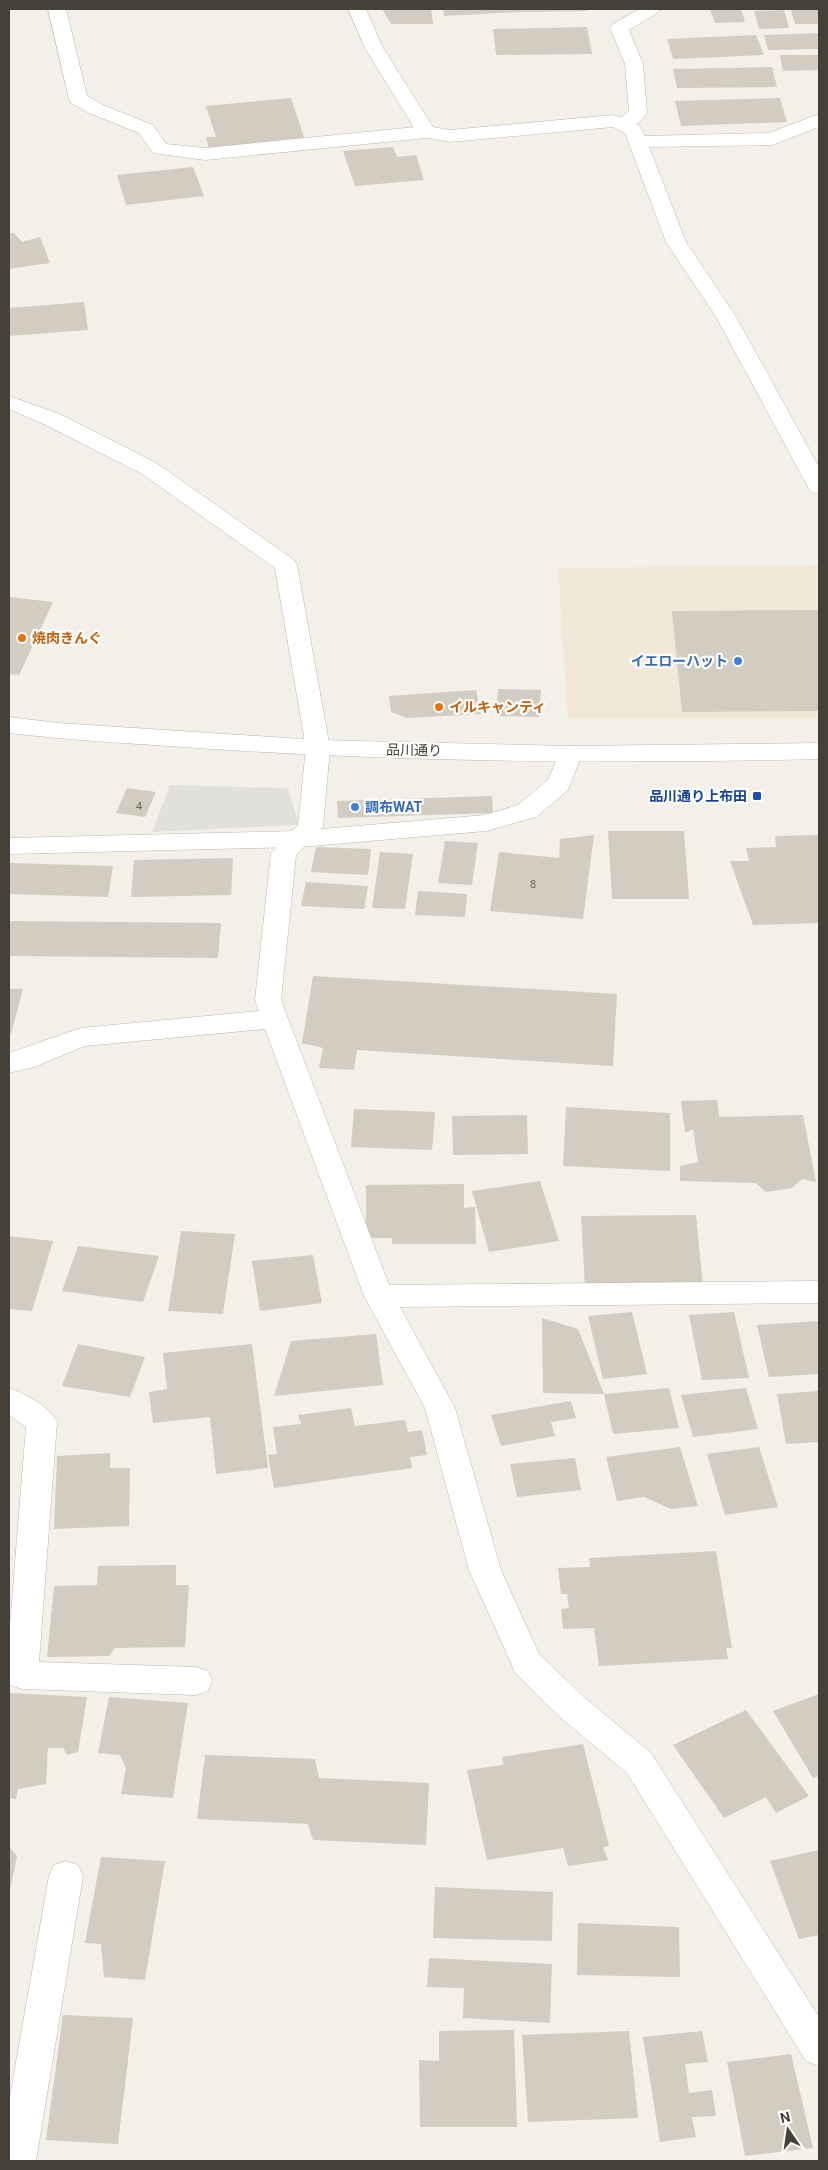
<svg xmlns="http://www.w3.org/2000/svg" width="828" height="2170" font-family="Roboto,'Noto Sans JP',sans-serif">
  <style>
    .commercial { fill: #f2e8d7 }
    .parking { fill: #e1e0dd }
    .building { fill: #d3ccc0 }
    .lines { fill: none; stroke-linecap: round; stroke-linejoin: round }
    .service-casing { stroke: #bdb8ac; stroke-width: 1 }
    .minor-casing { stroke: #bdb8ac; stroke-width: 1 }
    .tertiary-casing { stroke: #bdb8ac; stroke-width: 1 }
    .service { fill: #fff; fill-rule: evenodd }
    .minor { fill: #fff; fill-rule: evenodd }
    .tertiary { fill: #fff; fill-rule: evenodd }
    .food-dot { fill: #e8710a; stroke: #fff; stroke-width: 2 }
    .shop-dot { fill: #3f7fe0; stroke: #fff; stroke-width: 2 }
    .transit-dot { fill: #1a4fb4; stroke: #fff; stroke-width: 2 }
    .labels { text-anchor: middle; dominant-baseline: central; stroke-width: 4.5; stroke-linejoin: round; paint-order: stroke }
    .number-label { font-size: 11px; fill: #68645a }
    .food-label { font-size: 14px; font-weight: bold; fill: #c56008; stroke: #fff; text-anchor: start }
    .shop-label { font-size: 14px; font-weight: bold; fill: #366cbe; stroke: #fff; text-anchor: end }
    .street-label { font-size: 14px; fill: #454138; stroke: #fff }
    .transit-label { font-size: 14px; font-weight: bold; fill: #164399; stroke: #fff; text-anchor: end }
  </style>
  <rect width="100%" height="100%" fill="#f2f0e9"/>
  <path class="commercial" d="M819,565v154h-251l-10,-151z"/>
  <path class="parking" d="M170,785l118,3 11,37 -147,7z"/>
  <path class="building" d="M382,9h49l2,15h-42z
    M443,9h77l1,3 -77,4z
    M521,9h66v2l-66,1z
    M710,9h31l4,13 -30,1z
    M784,10l5,18 -30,1 -5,-18z
    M791,10h28v14h-24z
    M587,27l5,27 -96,1 -3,-26z
    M819,33v16l-51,1 -4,-15z
    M756,35l8,20 -91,4 -6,-20z
    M780,55h39v15l-36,1z
    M772,67l5,20 -100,1 -4,-19z
    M291,98l14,42 -96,9 -3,-12h10l-10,-31z
    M780,98l7,24 -106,4 -6,-25z
    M393,147l4,10 19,-2 8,25 -69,6 -12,-35z
    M193,167l11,29 -78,9 -9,-30z
    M9,233h5l8,9 18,-5 10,26 -41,6z
    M84,302l4,28 -79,6v-28z
    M9,597l44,5 -34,73 -10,-1z
    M819,610v101l-137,1 -10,-101z
    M498,689l43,1 -2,27 -43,-1z
    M476,690l5,24 -74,4 -16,-6 -2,-16z
    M127,788l29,4 -11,25 -29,-4z
    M492,796l1,17 -155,5 -1,-17z
    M608,831h76l5,68h-77z
    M594,835l-11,84 -93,-8 9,-59 60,6 1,-19z
    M819,835v88l-66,2 -23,-64h19l-3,-13 30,-1 -1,-11z
    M445,841l33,2 -6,42 -34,-2z
    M316,847l55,2 -3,26 -57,-3z
    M380,852l33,2 -8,55 -33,-1z
    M233,858l-2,37 -100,2 3,-37z
    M9,863l104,3 -5,31 -99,-3z
    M306,882l62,4 -4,23 -63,-3z
    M418,891l49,3 -2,23 -50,-2z
    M9,921l212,2 -3,35 -209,-2z
    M313,976l304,18 -4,72 -256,-16 -3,20 -35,-2 4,-20 -21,-5z
    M9,989h14l-12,45h-2z
    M717,1100l2,17 84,-2 13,67 -14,-3 -10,9 -26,4 -10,-9 -76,-2v-15l18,-4 -5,-33 -8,4 -4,-32z
    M566,1107l104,6v58l-107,-5z
    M354,1109l81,3 -3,38 -81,-3z
    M527,1115l1,39 -75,1 -1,-39z
    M540,1181l19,60 -70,11 -17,-61z
    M464,1184v24l11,-1 1,37h-84v-6h-19l-7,-4v-49z
    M696,1215l7,72h-118l-4,-71z
    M181,1231l54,3 -12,80 -55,-3z
    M9,1236l44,5 -21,70 -23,-2z
    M78,1246l81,10 -16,46 -81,-11z
    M313,1255l9,48 -62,8 -8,-50z
    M632,1312l15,62 -44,5 -15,-63z
    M734,1312l15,66 -47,2 -13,-65z
    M542,1318l36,11 26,65 -61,-1z
    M819,1321v53l-50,3 -12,-52z
    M376,1334l7,51 -109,11 17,-55z
    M78,1344l67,13 -15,40 -68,-11z
    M252,1344l16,124 -52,6 -6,-57 -57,6 -4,-31 18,-3 -4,-36z
    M669,1388l10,40 -66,6 -9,-40z
    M746,1388l12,41 -65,8 -12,-42z
    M819,1391v51l-33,2 -9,-50z
    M571,1401l5,17 -25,4 4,14 -54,10 -10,-31z
    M351,1408l4,18 50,-6 3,12 14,-2 5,25 -17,2 2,11 -138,20 -6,-33 9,-1 -4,-27 28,-3 -3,-9z
    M680,1447l18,59 -27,3 -27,-12 -27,4 -11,-44z
    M759,1447l19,60 -53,8 -18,-61z
    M110,1453v15h20l-1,58 -75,3 3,-73z
    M575,1458l6,32 -64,7 -7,-33z
    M716,1551l16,97h-6l2,11 -129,7 -5,-38 -31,1 -2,-20 8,-1 -2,-14h-6l-3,-26 32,-1 -1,-9z
    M176,1565v20h13l-4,62 -70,1 -6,8 -62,1 7,-71 43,-1 1,-19z
    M9,1693l78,4 -9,55 -11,3 -4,-7h-15l-2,36 -28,5 -2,10 -7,-1z
    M819,1694v82l-6,2 -40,-67z
    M109,1697l79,6 -15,95 -52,-4 5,-25 -6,-14 -22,-2z
    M746,1710l63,86 -33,17 -10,-16 -42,21 -51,-73z
    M583,1744l26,102 -6,1 5,13 -40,6 -5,-18 -76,12 -20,-90 36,-5 -1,-8z
    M205,1755l110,4 4,19 110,5 -3,62 -113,-5 -5,-16 -111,-5z
    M9,1846l8,10 -7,34h-1z
    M819,1850v85l-20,4 -29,-78z
    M101,1857l64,4 -20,119 -41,-3 -3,-33 -16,-1z
    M435,1887l118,5 -1,49 -119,-3z
    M578,1923l101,4 1,50 -103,-2z
    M429,1958l123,6 -2,59 -87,-5 1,-30 -37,-1z
    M63,2015l70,3 -15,126 -72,-4z
    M514,2030l3,97h-97l-1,-67 20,1v-30z
    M629,2031l9,87 -110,4 -6,-87z
    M702,2031l6,31 -23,2 4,29 23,-3 4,26 -24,1 4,20 -36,5 -17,-105z
    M791,2054l22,94 -68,8 -18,-94z"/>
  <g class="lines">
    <g class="service-casing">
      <path id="service" d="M48,9h18l21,87 16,9 50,20 13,19 39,4 221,-22 7,2 2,4 -2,4 -7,2 -221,22 -52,-7 -14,-20 -50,-20 -18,-10 -2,-4z
        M639,9h21l-3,4 -28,17 14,34 4,49c-7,10 -17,18 -30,15l-2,-4 14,-13 -4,-47 -15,-36 3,-4z
        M318,740l9,3 3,5 -7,79 -27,28 -15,145 108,285 430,-4v22l-419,4 55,101 46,162 38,84 46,44 66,55 5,10 -5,10 -12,5 -12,-5 -66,-55 -46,-45 -4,-10 -42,-93 -44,-162 -61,-112 -99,-267 -180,17 -51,21 -25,6v-20l72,-25 178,-17 -4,-11 16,-147 27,-28 8,-77 3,-5z
        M9,1388c17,6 40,18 48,34l-18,240 157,5 12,4 4,10 -4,10 -12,4 -174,-6 -12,-4 -1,-4v-44l17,-210 -17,-12z
        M66,1861l12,4 5,11 -47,285h-27v-59l40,-226 5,-11z"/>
    </g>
    <g class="minor-casing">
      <path id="minor" d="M348,9h18l17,39 50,79 17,3 163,-15c14,4 26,6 32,21l124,-3 50,-19v13l-47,18 -123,2 37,95 49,73 84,152v27l-8,-2 -3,-5 -93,-172 -49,-73 -41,-109 -12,-6 -163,15 -31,-6 -54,-88z
        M9,396l53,19 96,49 136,96 3,5 33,183 -3,5 -9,3 -9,-3 -3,-5 -31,-180 -133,-94 -96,-49 -37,-16z
        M570,746l9,3 3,5 -14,36 -32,27 -50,14 -187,16 -290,7v-16l290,-7 186,-16 33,-10 30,-25 13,-31z
        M639,1748l12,5 168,264v49l-13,-5 -179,-288 -5,-10 5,-10z"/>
    </g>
    <g class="tertiary-casing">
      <path id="tertiary" d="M9,717l49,6 260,17 252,6 249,-3v16c-202,5 -405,3 -607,-10 -68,-5 -136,-8 -203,-16z"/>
    </g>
    <use href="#service" class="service"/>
    <use href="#minor" class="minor"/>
    <use href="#tertiary" class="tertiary"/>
  </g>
  <g class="food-dot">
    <circle cx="22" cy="638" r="5"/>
    <circle cx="439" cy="707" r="5"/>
  </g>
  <g class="shop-dot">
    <circle cx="738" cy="661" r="5"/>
    <circle cx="355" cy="807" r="5"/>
  </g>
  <rect class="transit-dot" x="752" y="791" width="10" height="10" rx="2.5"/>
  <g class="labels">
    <g class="number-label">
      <text x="139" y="806">4</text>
      <text x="533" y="884">8</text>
    </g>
    <g class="food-label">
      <text x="32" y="638">焼肉きんぐ</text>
      <text x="449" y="707">イルキャンティ</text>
    </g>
    <g class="shop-label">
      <text x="728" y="661">イエローハット</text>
      <text x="365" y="807" text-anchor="start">調布WAT</text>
    </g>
    <g class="street-label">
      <text transform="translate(414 750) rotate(1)">品川通り</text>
    </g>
    <g class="transit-label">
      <text x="747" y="796">品川通り上布田</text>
    </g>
  </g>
  <rect width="828" height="2170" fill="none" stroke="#454138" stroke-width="20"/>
  <g transform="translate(788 2130) rotate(347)" stroke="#ffffff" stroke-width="4" paint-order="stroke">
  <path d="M0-4L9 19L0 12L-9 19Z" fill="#454138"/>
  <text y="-8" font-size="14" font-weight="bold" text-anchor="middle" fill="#454138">N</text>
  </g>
</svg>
